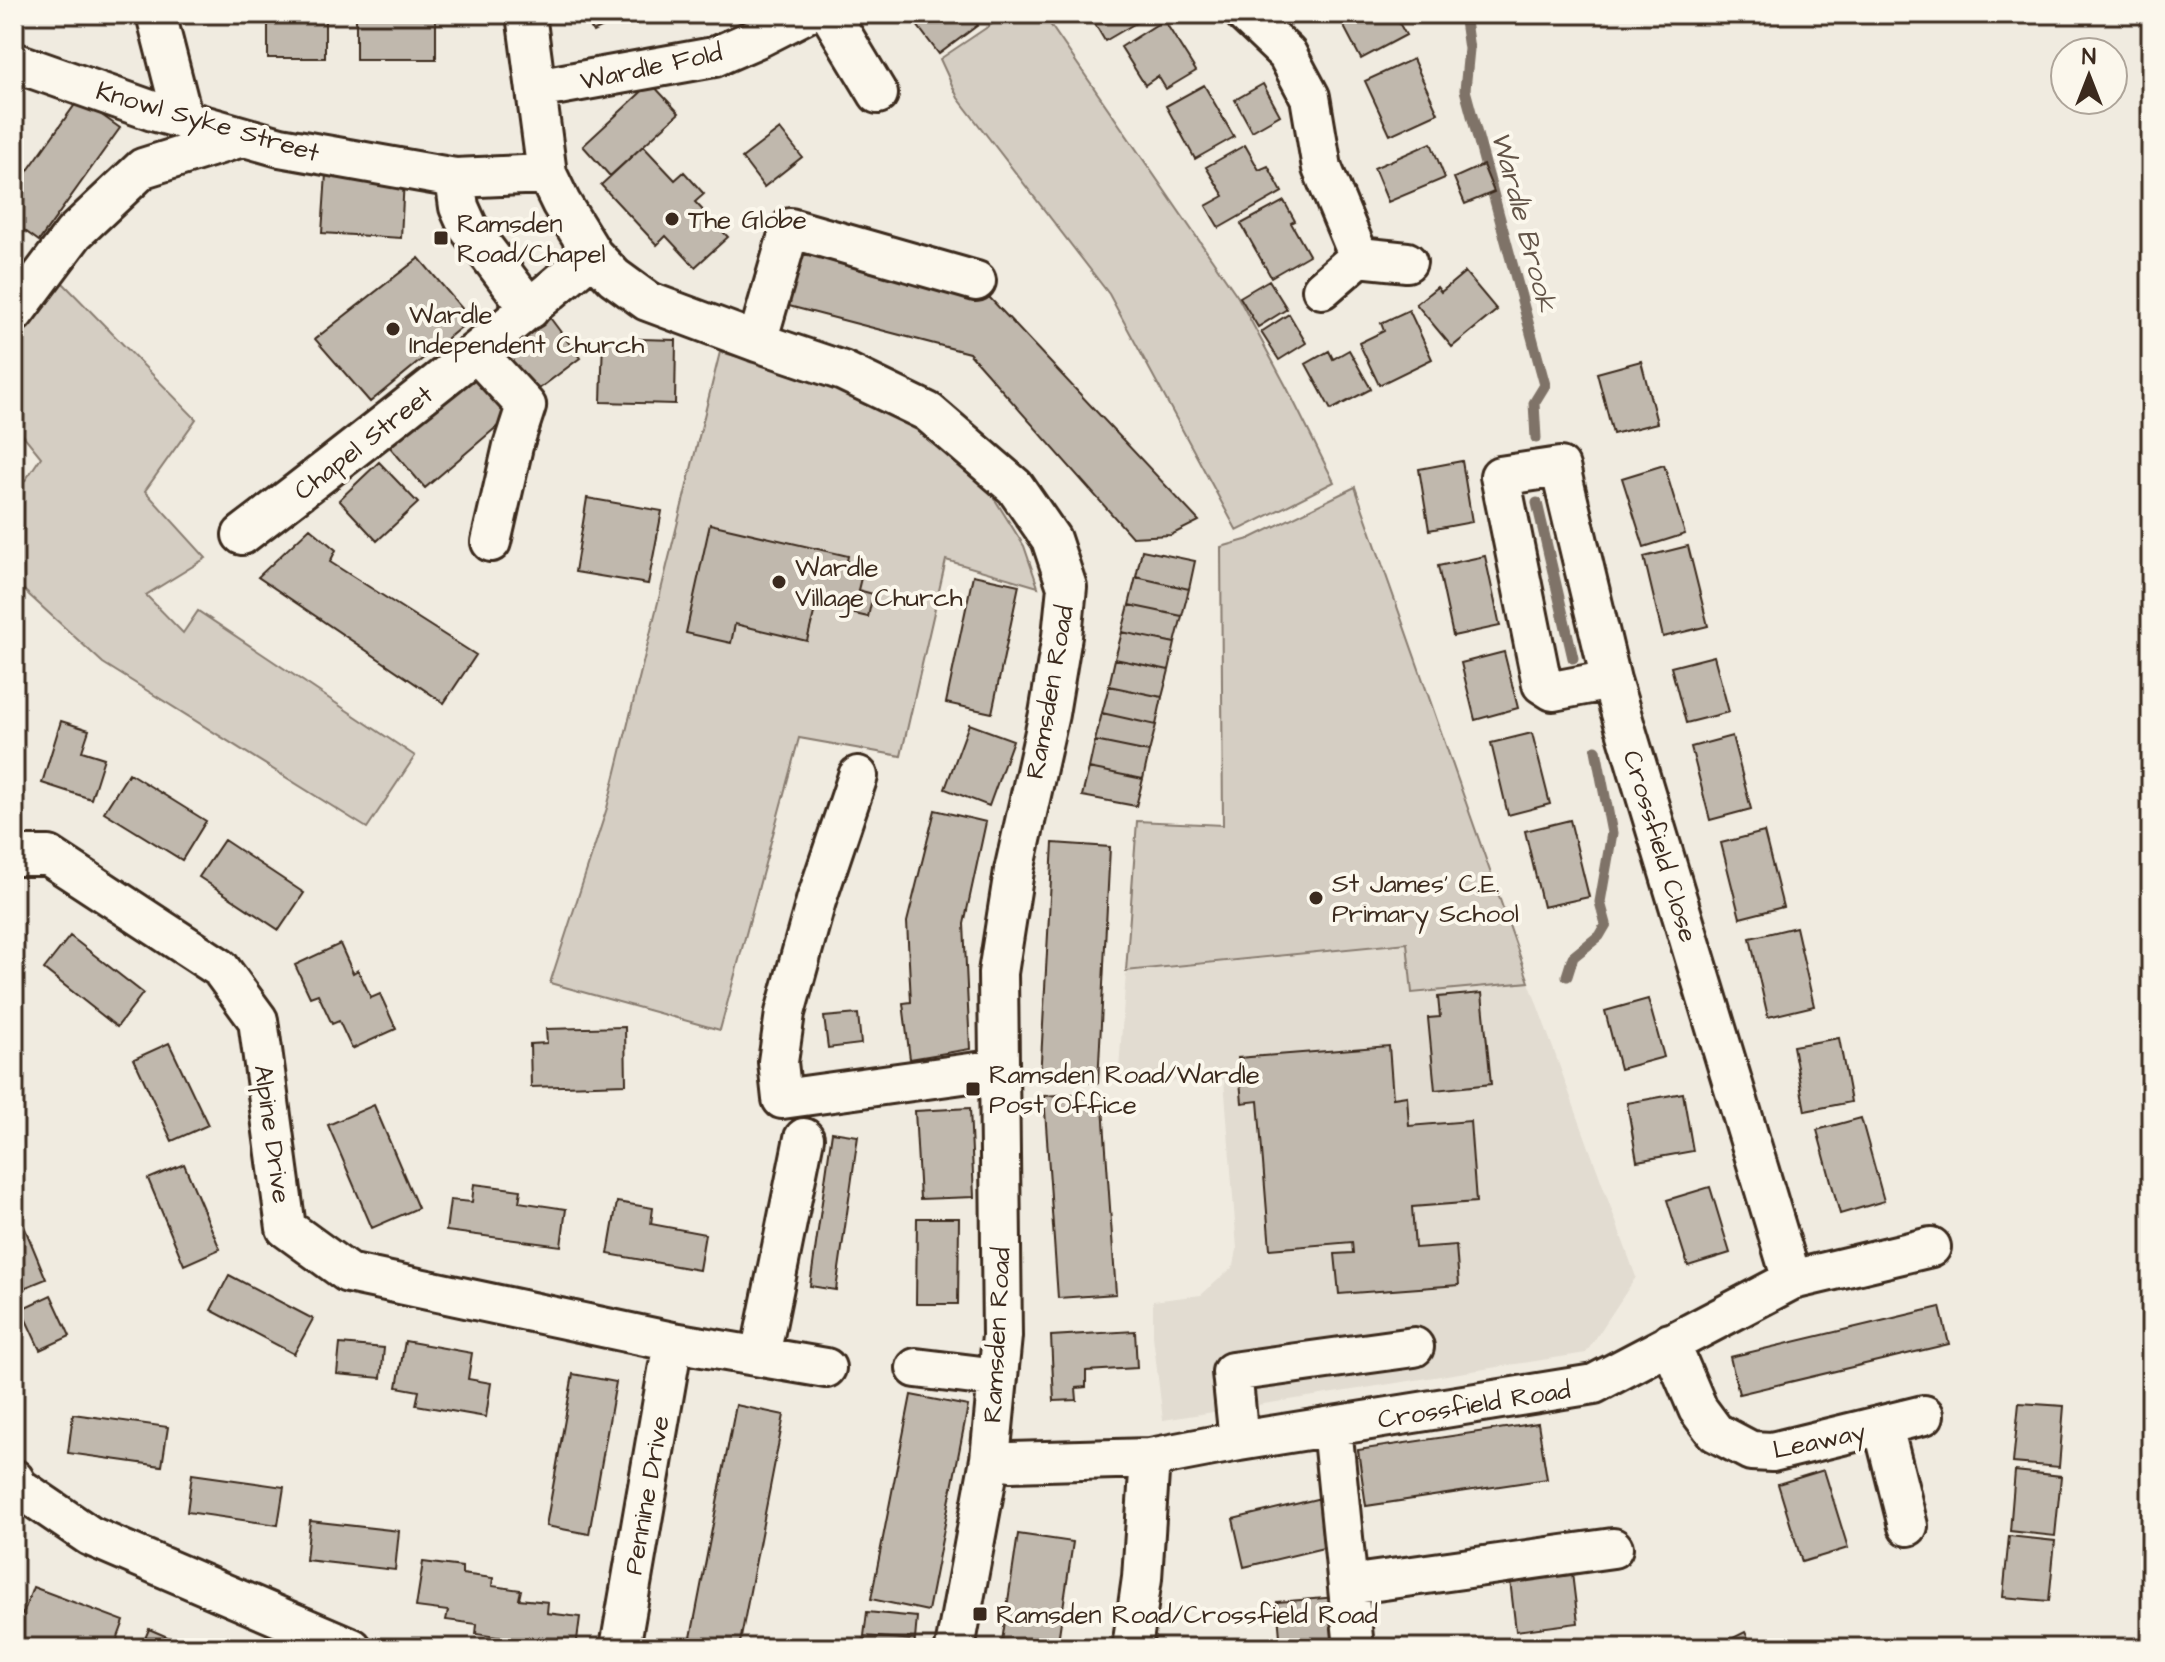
<svg xmlns="http://www.w3.org/2000/svg" width="2165" height="1662" font-family="'Architects Daughter',sans-serif">
<rect width="100%" height="100%" fill="#f0ebe0"/>
<filter id="ink" filterUnits="userSpaceOnUse"><feTurbulence type="fractalNoise" baseFrequency=".0125" numOctaves="2"/><feDisplacementMap in="SourceGraphic" scale="16" xChannelSelector="R" yChannelSelector="G"/><feConvolveMatrix kernelMatrix="1 2 1 2 8 2 1 2 1" color-interpolation-filters="sRGB"/></filter>
<g filter="url(#ink)">
<path fill="#e2dcd1" d="M1355,487l174,495 107,295 -50,76 -423,67 -10,-84v-35l48,-6 33,-29 3,-17 -13,-169 -106,3 19,-262 86,4 -2,-278 28,-8z"/>
<path fill="#d5cec3" stroke="#887c70" stroke-width="2" d="M1007,14h36l195,283 49,91 47,94 -97,49 -128,-237 -151,-196 -18,-39z
M61,281l135,138 -51,72 61,67 -60,37 37,38 15,-22 217,145 -48,72 -264,-165 -89,-82v-84l27,-40 -27,-33v-80z
M720,352l83,22 114,53 72,63 35,56 14,41 -92,-27 -45,196 -102,-18 -79,292 -170,-47 57,-175z
M1355,487l174,495 -117,11 -5,-50 -281,28 11,-150 86,4 -2,-278 28,-8z"/>
<g fill="none" stroke-linecap="round" stroke-linejoin="round">
<path stroke="#7f7367" stroke-width="11" d="M1464,14l5,35 -4,41 80,295 -11,18 2,35
M1537,503l36,155
M1567,976l6,-19 26,-21 7,-12 -6,-22 12,-69 -16,-83"/>
</g>
<path fill="#c0b8ad" stroke="#3b2a1e" stroke-width="2" d="M84,14h46v6l-46,2z
M268,14h57v44h-57z
M356,14h80v45h-80z
M584,14h47l-38,18z
M924,14h45l9,11 -39,29 -25,-33z
M1089,14h62l-46,27z
M1348,14h46l12,21 -45,24 -21,-40z
M1164,20l32,51 -30,18 -8,-13 -13,9 -24,-38z
M1413,59l25,54 -48,22 -25,-54z
M651,83l28,30 -69,63 -27,-30z
M1263,84l17,31 -28,16 -17,-31z
M1204,85l30,52 -39,22 -29,-53z
M79,99l41,29 -81,113 -25,-18v-33z
M780,129l22,28 -38,30 -22,-29z
M1431,143l14,35 -57,24 -14,-34z
M1245,145l14,25 9,-4 14,26 -63,36 -13,-22 18,-10 -18,-29z
M643,146l32,34 9,-8 20,22 -9,8 33,35 -33,30 -29,-31 -9,9 -56,-60z
M1483,165l11,27 -29,12 -11,-26z
M326,174l78,4 -3,60 -79,-5z
M1284,201l11,20 -4,2 18,32 -38,22 -30,-53z
M800,246l189,51 210,224 -28,14 -39,2 -163,-184 -184,-48z
M419,258l52,61 -101,83 -55,-63z
M1465,272l32,38 -45,37 -36,-43 21,-17 4,5z
M1269,280l18,29 -29,18 -18,-30z
M1409,310l23,49 -53,26 -20,-42 25,-12 -3,-8z
M1289,314l17,29 -27,17 -18,-28z
M548,315l32,43 -56,42 -32,-42z
M603,338l73,2 -1,64 -74,-2z
M1349,350l22,39 -40,21 -25,-46 23,-13 4,8z
M1641,361l16,62 -44,11 -16,-61z
M477,370l36,43 -88,75 -36,-42z
M1462,461l10,61 -43,8 -10,-61z
M379,462l39,41 -41,38 -38,-41z
M1664,465l21,69 -41,13 -22,-69z
M587,498l75,13 -14,73 -73,-12z
M710,524l138,32 -3,14 17,4 -4,16 15,4 -5,23 -52,-12 -9,36 -72,-17 -4,19 -45,-10z
M310,528l26,22 -6,12 146,93 -32,48 -186,-126z
M1688,546l20,80 -45,11 -19,-80z
M1142,550l53,11 -6,28 -53,-12z
M1485,556l15,70 -47,10 -15,-70z
M973,575l46,10 -27,128 -46,-10z
M1136,577l53,12 -7,27 -53,-11z
M1129,605l53,11 -7,27 -53,-11z
M1122,632l53,11 -6,27 -54,-11z
M1504,652l14,56 -43,12 -14,-57z
M1714,656l15,56 -43,11 -15,-56z
M1115,659l54,11 -7,27 -53,-11z
M1109,686l53,11 -6,28 -54,-12z
M1102,713l54,12 -7,27 -54,-11z
M61,721l28,9 -7,21 22,7 -13,41 -49,-16z
M969,724l44,16 -24,66 -44,-17z
M1532,733l18,71 -42,11 -17,-72z
M1732,736l19,73 -41,11 -19,-73z
M1095,741l54,11 -6,27 -54,-11z
M1089,768l54,11 -7,27 -54,-10z
M129,773l77,48 -24,39 -78,-48z
M935,810l51,12 -22,102 6,125 -60,10 -7,-56 8,-1 -4,-80z
M1570,820l19,77 -46,10 -18,-76z
M1764,832l19,75 -43,11 -19,-75z
M224,840l80,53 -25,37 -80,-53z
M1053,843l57,4 -12,236 -58,-4z
M1796,927l18,79 -46,11 -18,-79z
M70,936l73,57 -26,34 -73,-58z
M340,944l13,29 5,-3 13,28 9,-4 16,35 -44,20 -13,-28 -7,3 -14,-30 -8,3 -15,-32z
M1482,993l9,91 -56,6 -7,-72 12,-1 -2,-20z
M1648,999l16,58 -44,12 -15,-58z
M858,1014l3,30 -33,4 -4,-31z
M625,1027l1,57 -95,3 -1,-43 17,-1 -1,-14z
M1839,1038l12,64 -46,9 -12,-65z
M169,1043l39,82 -36,16 -38,-82z
M1389,1046l4,52 14,-2 2,30 61,-5 6,81 -64,5 3,41 41,-3 3,40 -120,9 -4,-40 18,-1 -1,-11 -82,7 -12,-148 -16,2 -4,-45z
M1102,1092l14,202 -58,4 -14,-202z
M1683,1093l10,58 -56,10 -10,-58z
M374,1105l44,103 -46,20 -44,-103z
M970,1108l4,89 -54,2 -5,-88z
M1861,1118l23,83 -44,13 -23,-84z
M832,1132l26,4 -22,154 -26,-4z
M184,1164l36,85 -36,16 -36,-86z
M474,1184l47,6 -2,12 47,7 -5,37 -115,-15 4,-31 22,2z
M1710,1187l20,66 -42,13 -21,-66z
M14,1202l32,77 -32,13z
M617,1202l36,6 -2,16 54,10 -6,36 -91,-16z
M917,1218h42l-1,86h-42z
M229,1275l84,44 -19,35 -83,-44z
M51,1295l19,41 -30,14 -19,-41z
M1940,1307l9,37 -210,50 -9,-37z
M1135,1331l2,37 -51,3v16l-10,1 1,12 -23,1 -3,-65z
M405,1341l67,12 -4,26 23,4 -5,34 -70,-12 3,-14 -22,-4z
M340,1344l44,4 -3,30 -44,-4z
M573,1374l43,8 -27,152 -43,-8z
M911,1395l57,11 -40,205 -57,-12z
M2019,1403l45,3 -5,61 -46,-4z
M736,1405l48,10 -45,233h-50z
M73,1414l95,13 -6,39 -94,-13z
M1538,1423l9,56 -181,27 -8,-56z
M1824,1470l24,78 -46,14 -24,-78z
M2015,1471l46,5 -6,60 -45,-5z
M192,1474l92,13 -6,38 -91,-13z
M1325,1497l11,48 -92,22 -11,-48z
M310,1521l89,10 -4,39 -89,-10z
M1018,1534l55,8 -16,106h-56z
M2009,1536l46,5 -6,60 -46,-4z
M423,1562l39,5v7l31,4 -1,8 29,4 -2,9 29,3 -1,11 33,4 -4,31 -73,-2 1,-8 -28,-4 1,-10 -31,-4 2,-9 -32,-4z
M1572,1573l6,50 -62,8 -6,-51z
M33,1587l91,34 -10,27h-100v-37l9,3z
M1337,1597l5,51h-61l-4,-46z
M867,1612l50,5 -2,23 -51,-4z
M149,1629l44,19h-52z
M1745,1632l8,16h-40z
M864,1636l51,4 -1,8h-51z"/>
<g fill="none" stroke-linecap="round" stroke-linejoin="round">
<g stroke="#3b2a1e" stroke-width="44">
<path id="minor" d="M156,14l27,105
M526,14l21,160 14,29 32,52 21,22 33,24 110,41 86,29 85,41 87,75 36,52 16,48 -5,49 -13,78 -35,157 -16,102 4,363 -12,123 -35,189
M830,14l48,80
M1245,14l42,40 23,43 12,71 37,89
M14,62l139,49 127,36 175,31 92,-4
M536,89l178,-32 46,-20 45,-23
M455,178l4,29 9,20 62,82
M1322,289l37,-32 48,5
M14,313l60,-80 69,-65 99,-31
M757,342l33,-114 186,53
M477,353l49,53 -13,40 -22,96
M242,535c119,-91 237,-183 351,-280
M1611,680l-58,11 -11,-7 -42,-208 60,-9 51,213 181,600
M858,776l-42,125 -31,112 -7,49 4,37 217,-30
M14,856h35l171,112 38,52 28,208 62,45 325,69 153,26
M1670,1343l28,66 17,23 36,19 21,1 152,-37
M760,1356l44,-218
M916,1368l82,10
M1883,1426l25,100
M1332,1427l22,221
M1239,1441l-7,-69 182,-25
M990,1459l21,3 139,-4 89,-17 355,-57 198,-104 139,-33
M14,1479l4,8 72,49 262,112
M1348,1585l265,-37
M620,1648l53,-306
M1132,1648l10,-70 8,-120"/>
</g>
<use href="#minor" stroke="#fbf7ec" stroke-width="38"/>
</g>
</g>
<g fill="#3b2a1e" stroke="#fbf7ec" stroke-width="3">
<circle cx="672" cy="219" r="8"/>
<rect x="433" y="230" width="16" height="16" rx="4"/>
<circle cx="393" cy="329" r="8"/>
<circle cx="779" cy="582" r="8"/>
<circle cx="1316" cy="898" r="8"/>
<rect x="965" y="1081" width="16" height="16" rx="4"/>
<rect x="972" y="1606" width="16" height="16" rx="4"/>
</g>
<g text-anchor="middle" stroke-width="8" stroke-linejoin="round" paint-order="stroke">
<g font-size="26" fill="#3b2a1e" stroke="#fbf7ec">
<text transform="translate(651 66) rotate(-12)" y="9">Wardle Fold</text>
<text transform="translate(208 121) rotate(16)" y="9">Knowl Syke Street</text>
<text transform="translate(363 442) rotate(-38)" y="9">Chapel Street</text>
<text transform="translate(1049 692) rotate(-80)" y="9">Ramsden Road</text>
<text transform="translate(1661 846) rotate(73)" y="9">Crossfield Close</text>
<text transform="translate(273 1134) rotate(82)" y="9">Alpine Drive</text>
<text transform="translate(996 1335) rotate(-87)" y="9">Ramsden Road</text>
<text transform="translate(1474 1404) rotate(-9)" y="9">Crossfield Road</text>
<text transform="translate(1819 1440) rotate(-12)" y="9">Leaway</text>
<text transform="translate(646 1495) rotate(-80)" y="9">Pennine Drive</text>
</g>
<g font-size="26" fill="#3b2a1e" stroke="#fbf7ec" text-anchor="start">
<text x="688" y="228">The Globe</text>
<text x="457" y="232">Ramsden<tspan x="457" dy="30">Road/Chapel</tspan></text>
<text x="409" y="323">Wardle<tspan x="409" dy="30">Independent Church</tspan></text>
<text x="795" y="576">Wardle<tspan x="795" dy="30">Village Church</tspan></text>
<text x="1332" y="892">St James' C.E.<tspan x="1332" dy="30">Primary School</tspan></text>
<text x="989" y="1083">Ramsden Road/Wardle<tspan x="989" dy="30">Post Office</tspan></text>
<text x="996" y="1623">Ramsden Road/Crossfield Road</text>
</g>
<g font-size="28" font-style="italic" fill="#635448" stroke="#fbf7ec">
<text transform="translate(1525 221) rotate(75)" y="10">Wardle Brook</text>
</g>
</g>
<rect width="2165" height="1662" fill="none" stroke="#fbf7ec" stroke-width="48"/>
<rect x="24" y="24" width="2117" height="1614" fill="none" stroke="#3b2a1e" stroke-width="3" filter="url(#ink)"/>
<g transform="translate(2089 76)"><circle r="38" fill="#fbf7ec" stroke="#aea59a" stroke-width="2"/>
<path d="M0-6L14 30L0 20L-14 30Z" fill="#3b2a1e"/>
<text y="-12" font-size="22" font-weight="bold" text-anchor="middle" fill="#3b2a1e">N</text>
</g>
</svg>
